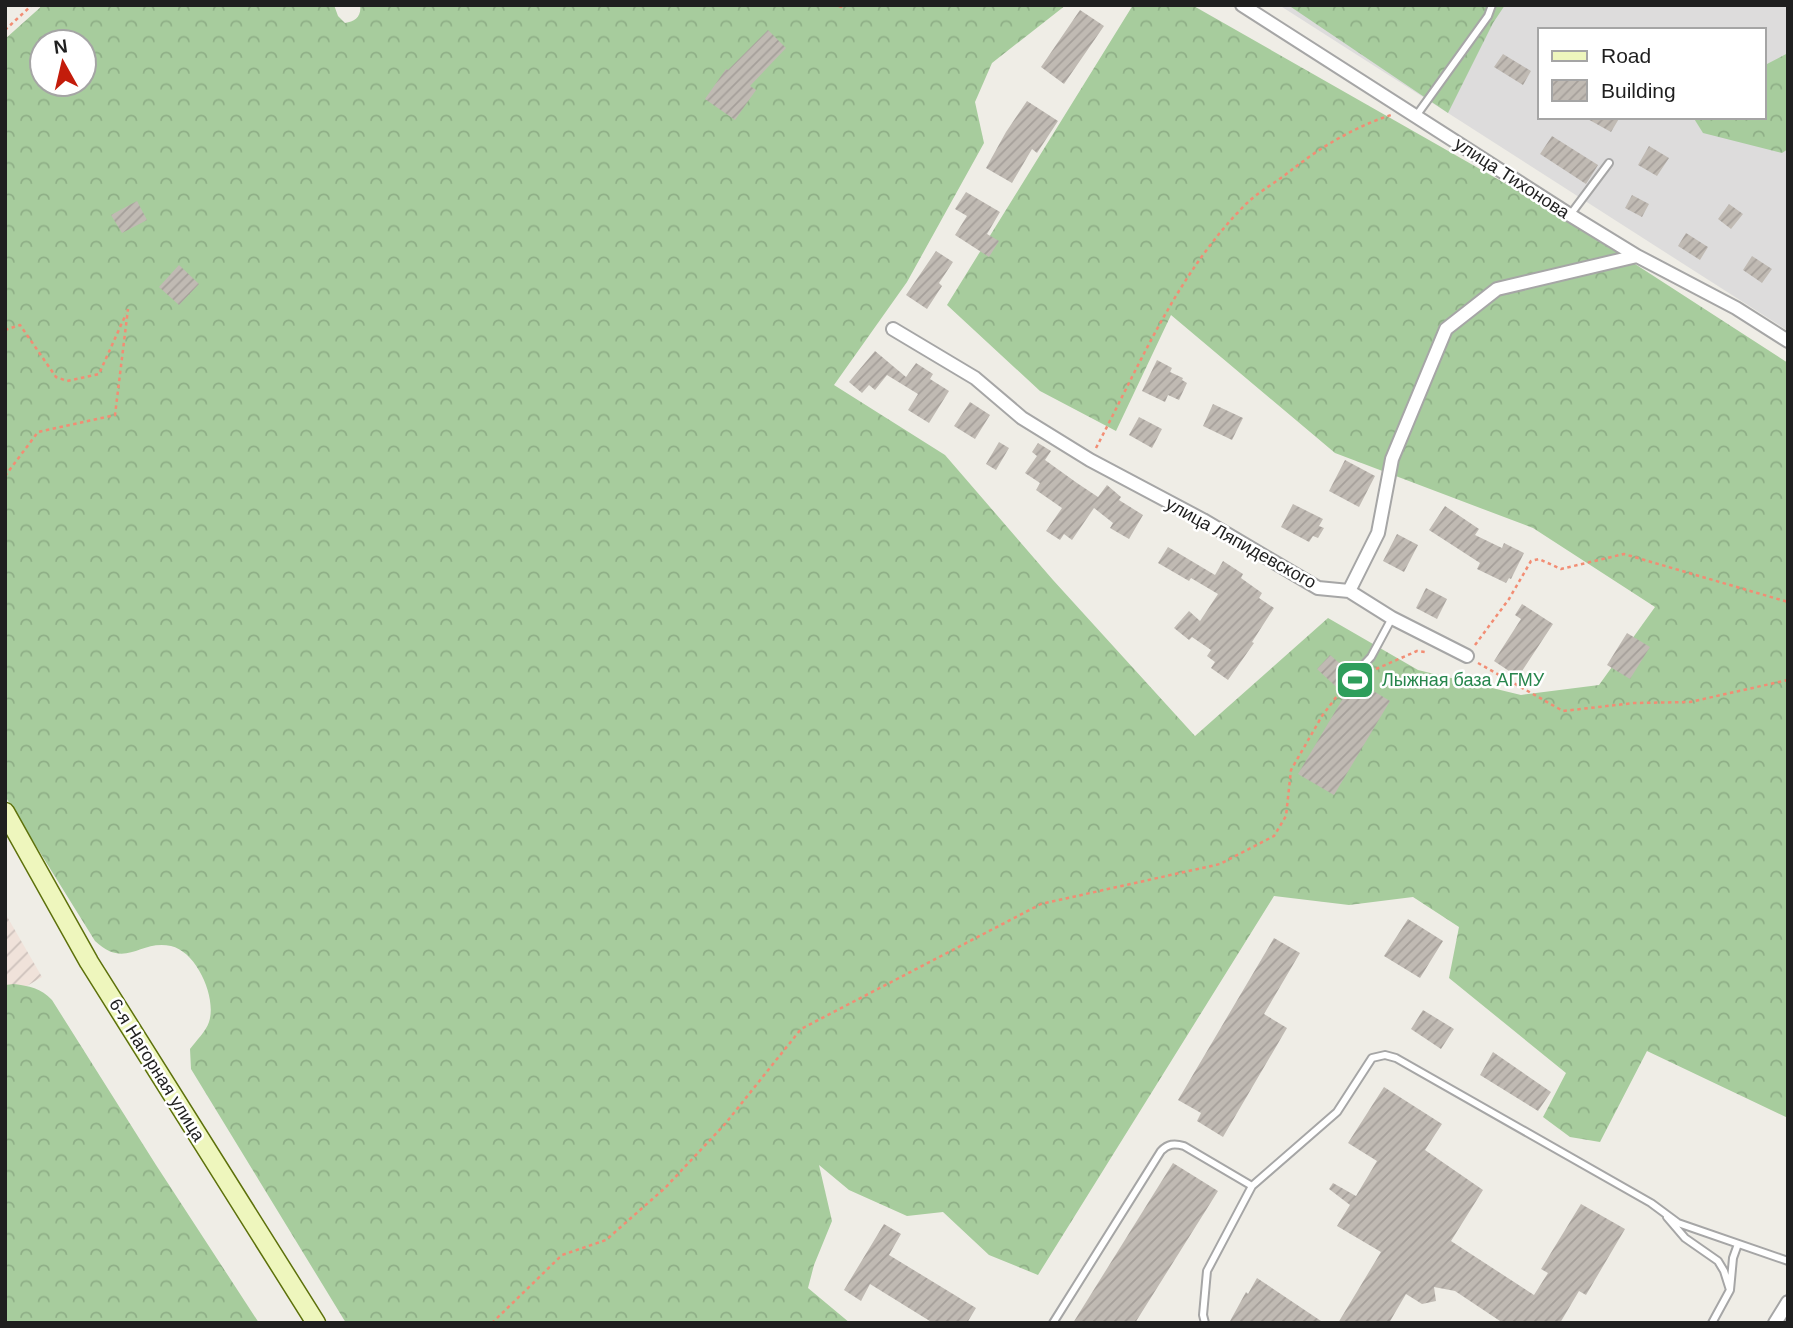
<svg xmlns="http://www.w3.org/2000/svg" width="1793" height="1328" font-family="Arial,sans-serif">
<defs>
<pattern id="military-furrows" width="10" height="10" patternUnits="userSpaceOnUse" patternTransform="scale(1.75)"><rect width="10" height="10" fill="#f0e2da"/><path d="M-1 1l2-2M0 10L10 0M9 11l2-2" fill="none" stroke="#cdc1bb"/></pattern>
<pattern id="forest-crowns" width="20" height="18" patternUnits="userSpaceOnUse" patternTransform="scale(1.75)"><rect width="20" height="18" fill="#a7cc9d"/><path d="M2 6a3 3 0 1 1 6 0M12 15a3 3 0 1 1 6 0" fill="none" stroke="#8faf87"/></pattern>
<pattern id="building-hatch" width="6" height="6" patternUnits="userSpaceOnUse" patternTransform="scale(1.75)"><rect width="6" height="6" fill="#c0bab3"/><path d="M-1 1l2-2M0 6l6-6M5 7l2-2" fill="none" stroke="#a59f9a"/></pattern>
</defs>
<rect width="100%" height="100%" fill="#efede6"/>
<path fill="#dddcdc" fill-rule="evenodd" d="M1279,5h509v326l-340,-218zM1539,30h224v87h-224z"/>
<path fill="url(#military-furrows)" d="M5,913l37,64 -37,22z"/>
<path fill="url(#forest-crowns)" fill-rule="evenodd" d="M43,5h291l4,11 7,7c10,-1 17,-7 15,-18h706l-74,58 -17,39 9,41 -77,139 -73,103 111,70 108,125 142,156 133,-118 90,52 103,25 78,-10 56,-78 -122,-79 -198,-75 -164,-138 -55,116 -76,-40 -93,-86 186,-300h59l358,204 238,154v755l-141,-67 -47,91 -30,-5 -27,-20 23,-44 -117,-95 10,-51 -46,-30 -64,8 -75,-9 -236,379 -49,-20 -46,-43 -36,4 -58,-26 -30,-25 13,56 -18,44 -6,23 42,35h-504l-155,-254 -1,-20c6,-8 16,-18 19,-27 8,-24 -12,-70 -38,-76 -31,-7 -45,24 -76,-5l-90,-145v-757zM42,42h42v42h-42z
M1288,5h217l-12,18 -45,90z
M1788,53v96l-6,4 -79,-20 -10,-16h70v-56l4,3z
M14,984c15,2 27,4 38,16l104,165 103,158h-254v-338z"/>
<path fill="url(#building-hatch)" d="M1080,10l24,16 -40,58 -23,-17z
M768,30l18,18 -36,38 6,4 -21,30 -30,-21 21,-30 2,1z
M1503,54l28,17 -8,14 -29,-18z
M1027,101l31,20 -21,32 -5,-4 -20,34 -26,-15 20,-36z
M1584,117h36l-9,15z
M1552,136l46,29 -12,19 -46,-30z
M1649,146l20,12 -12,18 -19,-11z
M966,192l34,20 -13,22 12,7 -10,16 -34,-22 12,-19 -12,-7z
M1632,195l17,9 -7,13 -17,-9z
M137,201l10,19 -25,13 -11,-18z
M1729,204l14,10 -12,15 -13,-10z
M1686,233l22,14 -8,13 -22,-14z
M936,251l17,11 -14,21 3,3 -15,23 -21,-14z
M1752,256l20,13 -10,14 -19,-13z
M179,265l20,19 -20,21 -20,-18z
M875,351l31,26 10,-14 17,11 -3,5 19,12 -20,32 -21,-13 10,-16 -31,-19 -12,15 -6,-5 -7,8 -13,-11z
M1157,360l15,8 -2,4 13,6 -1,2 5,3 -8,17 -11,-5 -3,7 -23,-11z
M970,402l20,13 -15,24 -21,-13z
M1213,404l30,14 -11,22 -29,-14z
M1139,417l23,12 -10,19 -23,-13z
M999,442l10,6 -13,22 -10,-6z
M1038,443l13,8 -6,9 32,23 21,14 9,-12 14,12 -2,3 24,15 -14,24 -19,-11 3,-5 -19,-15 -22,32 -8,-6 -4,6 -14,-9 16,-23 -26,-18 4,-7 -15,-10 12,-17 -5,-4z
M1345,460l30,16 -16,31 -30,-16z
M1293,504l30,15 -4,7 5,2 -6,10 -5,-2 -4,6 -28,-15z
M1445,506l34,23 -4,6 27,13 2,-5 20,10 -13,26 -2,-1 -3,5 -29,-14 3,-6 -51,-33z
M1397,534l21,11 -14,27 -21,-11z
M1168,547l47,28 8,-14 20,13 -2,4 21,15 -3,5 15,10 -22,34 2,1 -26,37 -17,-12 4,-6 -8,-6 4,-6 -19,-13 -3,3 -15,-12 15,-17 11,10 18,-27 -27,-16 -2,3 -31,-18z
M1426,588l21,11 -10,20 -21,-11z
M1522,604l31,20 -35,53 -24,-16 27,-42 -6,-4z
M1627,633l23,14 -20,32 -23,-14z
M1330,655l14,12 -4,4 50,30 -56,94 -36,-21 47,-79 -28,-26z
M1408,919l35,22 -23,37 -36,-22z
M1274,938l26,15 -36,61 23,14 -64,109 -26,-16 4,-8 -23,-13z
M1423,1010l31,19 -13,20 -30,-20z
M1493,1052l58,40 -13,19 -58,-36z
M1384,1087l58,37 -17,26 58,40 -32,51 83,54 14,-22 -7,-4 40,-65 44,25 -39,66 -7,-4 -19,32h-57l-48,-32 -21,-4 2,14 -14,3 -16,-10 -17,29h-51l43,-71 -44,-26 13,-21 -21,-16 4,-6 23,13 21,-35 -29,-18z
M1173,1163l45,28 -83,132h-62z
M884,1224l17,10 -12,21 87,53 -9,15h-34l-63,-39 -9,17 -17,-11z
M1257,1278l67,45h-95l17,-31 2,2z"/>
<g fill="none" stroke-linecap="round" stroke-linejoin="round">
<g stroke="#a6a6a6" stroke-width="10">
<path id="lane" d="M1416,116l72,-100 4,-11
M1570,215l39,-52
M1355,674l16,-17 21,-39
M1667,1217l18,21 33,23 6,10 6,19
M1053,1323l108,-172c7,-7 13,-8 23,-5l68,40
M1205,1323l-2,-8 4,-44 45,-85 85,-74 35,-54 13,-3 11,3 255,145 27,20 110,38
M1712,1323l18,-33 3,-32 5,-14"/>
</g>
<g stroke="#a6a6a6" stroke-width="16">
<path id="street" d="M1242,5l328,210 67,41 99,52 52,33
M893,329l82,49 47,40 68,42 113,60 115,68 31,3 43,27 75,38
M1349,591l29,-58 14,-74 54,-130 51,-40 140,-33
M1775,1323l13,-21"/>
</g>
<g stroke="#5d710b" stroke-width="21">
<path id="secondary" d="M5,812l84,150 227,361"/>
</g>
<path stroke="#f28d74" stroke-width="2.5" stroke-dasharray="3.5 3.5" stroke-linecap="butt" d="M832,5l11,2 2,-2
M5,30l27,-25
M5,330l15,-5 36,52 11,4 32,-7 27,-60
M1096,448c44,-84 82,-176 150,-244 12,-12 29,-21 43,-32 30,-24 65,-45 102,-57
M5,476l33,-44 77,-17 13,-106
M1475,645l34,-46 22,-38 8,-2 22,10 63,-15 164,48
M1478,663l85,48 71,-8 56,-1 98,-22
M1376,669l41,-18 8,1
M492,1323l70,-68 44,-15 59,-52 60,-64 76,-95 240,-125 179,-40 54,-28 12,-20 5,-46 31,-54 27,-36"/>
<use href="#lane" stroke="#fff" stroke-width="6"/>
<use href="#street" stroke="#fff" stroke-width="12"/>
<use href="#secondary" stroke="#eef6bd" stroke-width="18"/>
</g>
<defs>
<g id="stadium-square" transform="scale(2.0125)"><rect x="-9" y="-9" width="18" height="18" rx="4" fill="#2e9e5b" stroke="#fff"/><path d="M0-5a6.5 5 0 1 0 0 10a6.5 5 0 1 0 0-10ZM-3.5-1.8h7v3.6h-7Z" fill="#fff"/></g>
</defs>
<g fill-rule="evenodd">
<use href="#stadium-square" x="1355" y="680"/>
</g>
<g text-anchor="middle" stroke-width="5" stroke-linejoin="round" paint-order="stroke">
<g font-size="18" fill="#1f1f1f" stroke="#fff">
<text transform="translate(1512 178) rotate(33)" y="6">улица Тихонова</text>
<text transform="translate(1241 543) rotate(29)" y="6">улица Ляпидевского</text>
<text transform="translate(157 1070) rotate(58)" y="6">6-я Нагорная улица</text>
</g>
<g font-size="18" fill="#27864d" stroke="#fff" text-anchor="start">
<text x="1382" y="686">Лыжная база АГМУ</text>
</g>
</g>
<rect width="1793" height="1328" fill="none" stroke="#1f1f1f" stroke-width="14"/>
<rect x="1538" y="28" width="228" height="91" fill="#ffffff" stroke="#a5a5a5" stroke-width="2"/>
<rect x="1552" y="51" width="35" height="10" fill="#eef6bd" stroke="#a5a5a5" stroke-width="2"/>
<text x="1601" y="63" font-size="21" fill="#1f1f1f">Road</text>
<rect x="1552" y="80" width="35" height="21" fill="url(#building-hatch)" stroke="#a5a5a5" stroke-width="2"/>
<text x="1601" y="98" font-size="21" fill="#1f1f1f">Building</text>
<g transform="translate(63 63) rotate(352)"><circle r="33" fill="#ffffff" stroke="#a5a5a5" stroke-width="2"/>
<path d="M0-5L12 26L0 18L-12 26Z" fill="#c31c0b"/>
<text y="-10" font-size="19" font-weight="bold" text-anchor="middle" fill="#1f1f1f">N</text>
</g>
</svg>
